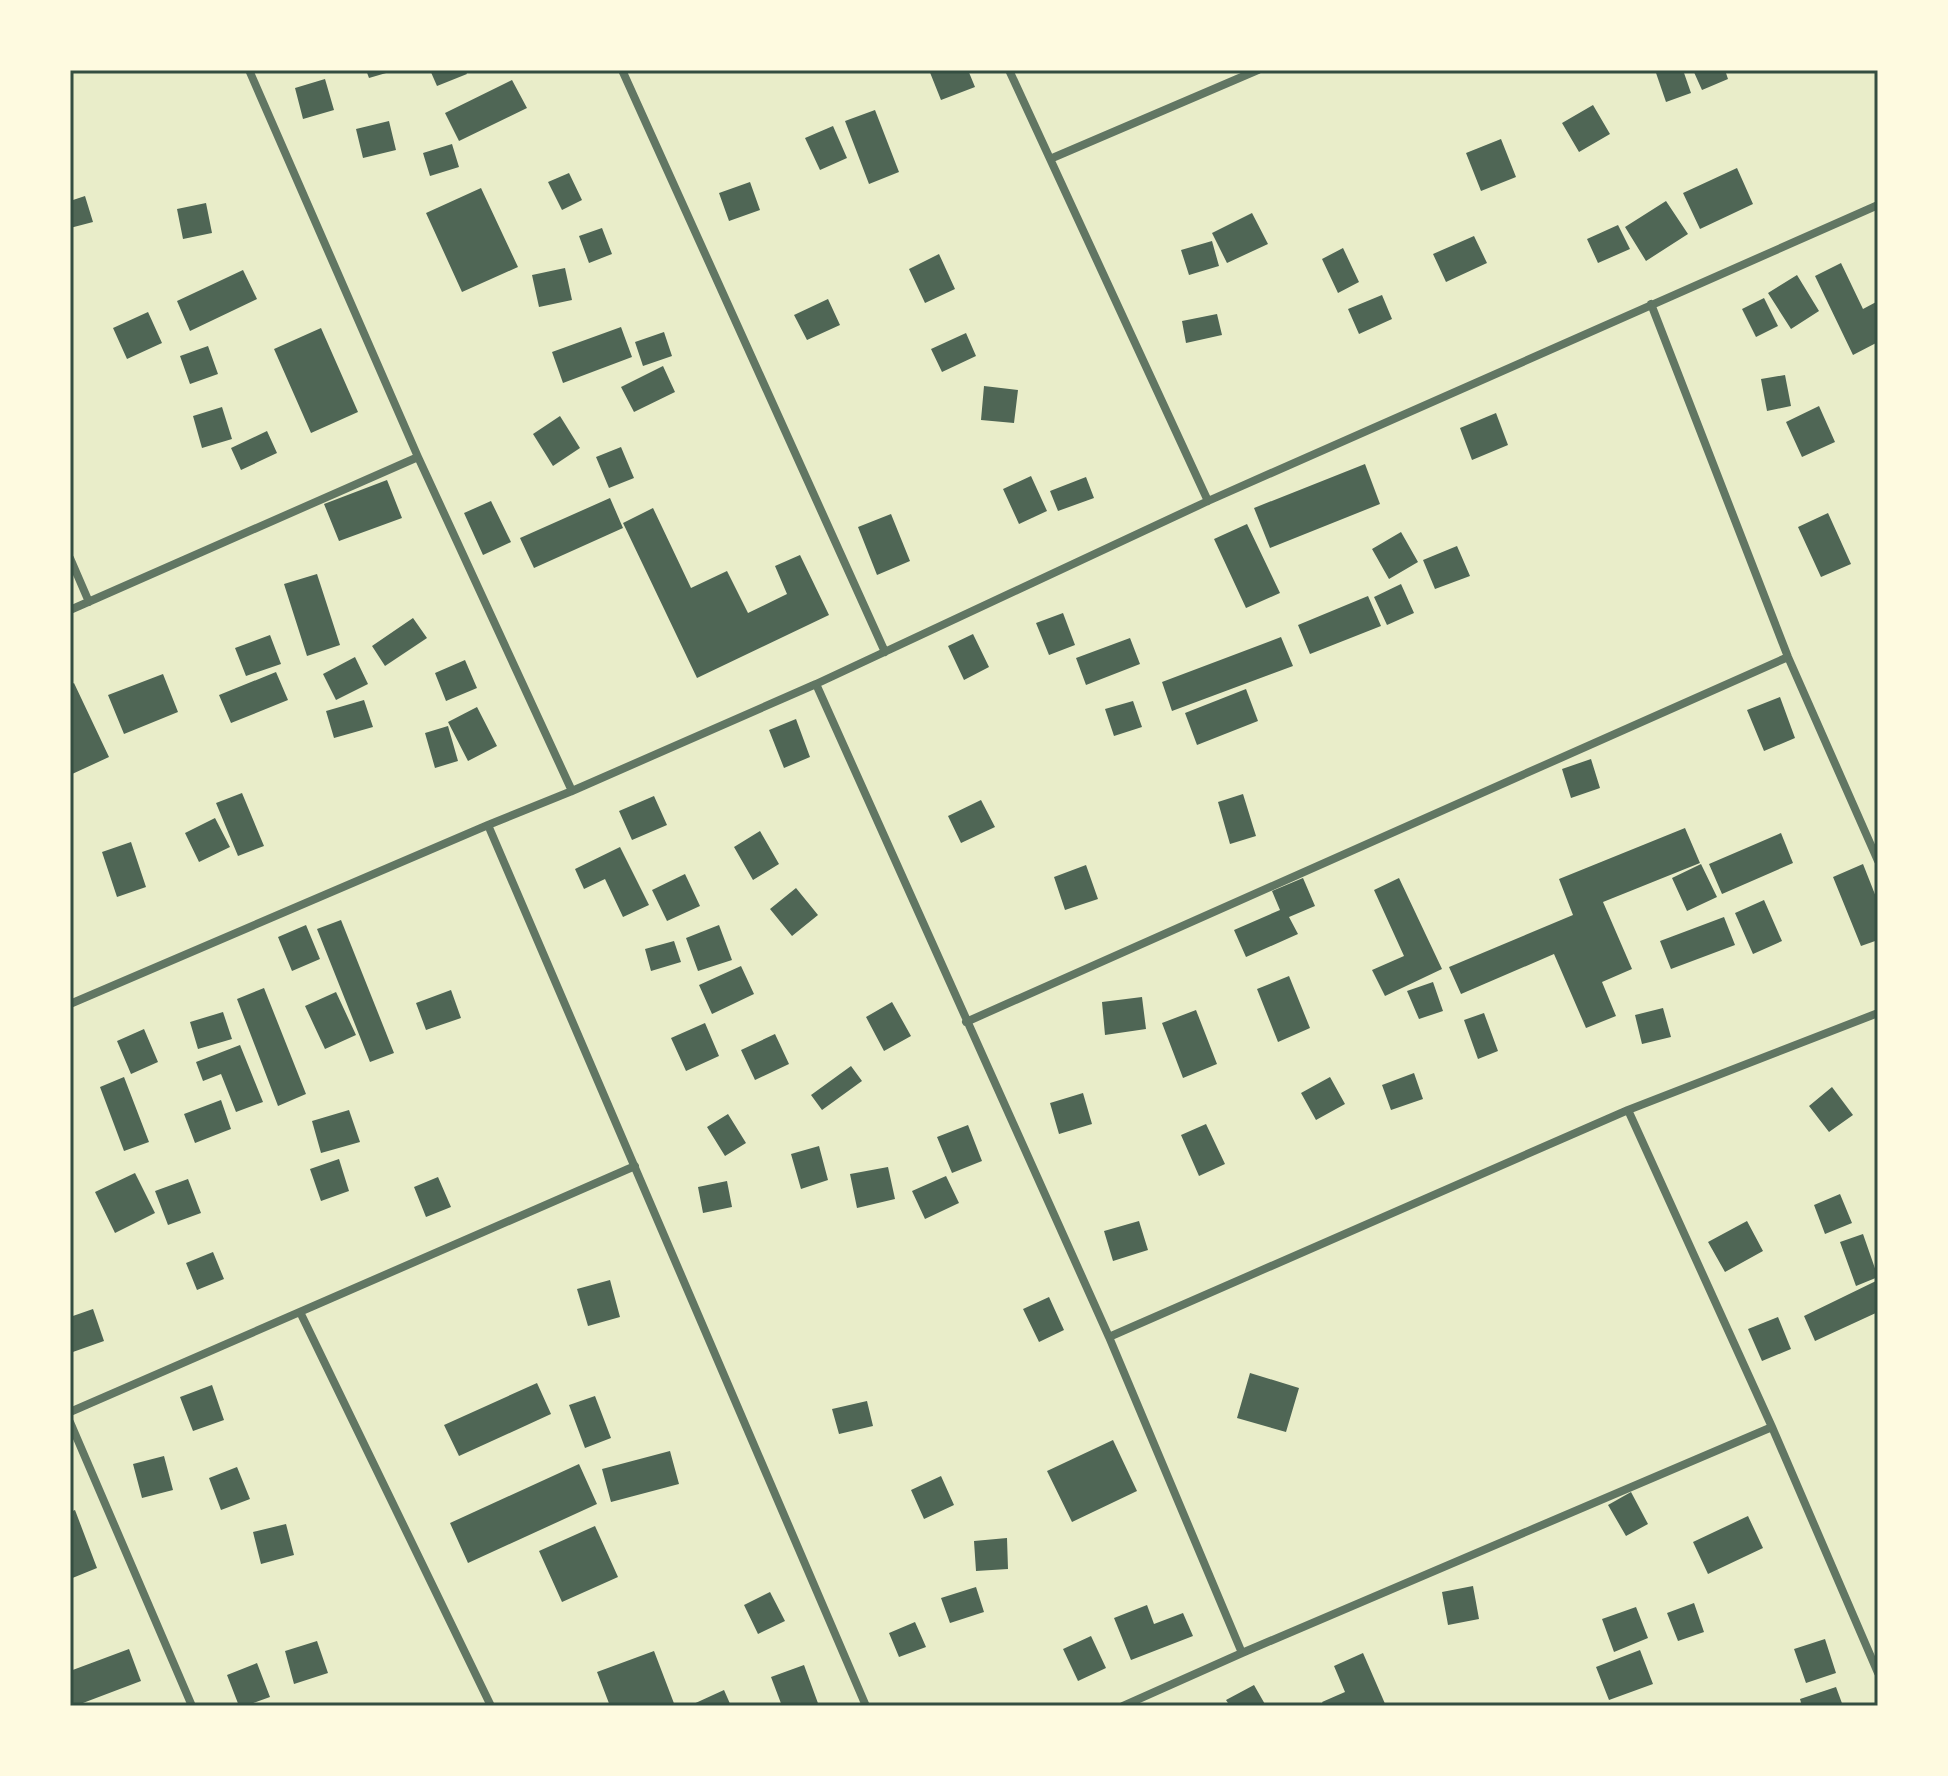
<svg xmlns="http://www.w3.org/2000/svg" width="1948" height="1776" font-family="'Varela Round',sans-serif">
<rect width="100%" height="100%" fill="#e9edc9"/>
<path fill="#4f6655" d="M366,70h27v1l-24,7z
M430,70h35l2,4 -30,12z
M929,70h39l7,17 -34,13z
M1655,70h28l8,23 -25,9z
M1693,70h32l3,9 -26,11z
M325,79l9,31 -31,9 -8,-31z
M512,80l15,28 -68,33 -14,-28z
M1593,105l17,29 -31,18 -17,-29z
M875,110l24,62 -30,12 -24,-63z
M389,121l7,29 -33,8 -7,-29z
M833,126l14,32 -27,12 -15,-32z
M1501,139l15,38 -35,14 -15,-38z
M452,144l7,23 -29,9 -7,-23z
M1737,168l16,36 -53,25 -17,-36z
M569,173l13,27 -20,10 -14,-28z
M750,182l10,28 -31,11 -10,-28z
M481,188l37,79 -56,25 -36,-79z
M85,196l8,26 -23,6v-27z
M1666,201l22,33 -42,27 -21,-34z
M206,203l6,30 -29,6 -6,-30z
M1252,213l16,31 -41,19 -15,-30z
M1618,225l12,24 -32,14 -11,-24z
M602,228l10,26 -23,9 -10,-27z
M1474,236l13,27 -41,19 -13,-28z
M1212,241l7,25 -30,9 -8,-25z
M1343,248l16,34 -21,11 -16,-34z
M939,254l16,35 -30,14 -16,-34z
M1841,263l22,46 15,-8v41l-25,13 -38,-79z
M565,268l7,32 -33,7 -7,-32z
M243,270l14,29 -67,32 -13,-30z
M1797,275l22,36 -28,18 -23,-36z
M1382,295l10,24 -33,15 -11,-25z
M1764,298l14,28 -22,11 -14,-28z
M828,299l12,26 -33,15 -13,-25z
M148,312l14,31 -35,16 -14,-31z
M1217,314l5,21 -36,8 -4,-22z
M621,327l11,30 -69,26 -11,-31z
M321,328l37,84 -47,21 -37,-84z
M664,332l8,24 -29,10 -8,-24z
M966,333l10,23 -34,16 -11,-23z
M208,346l10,28 -28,10 -10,-28z
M663,366l12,26 -41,20 -13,-25z
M1785,375l6,31 -24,5 -6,-32z
M984,386l34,4 -4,33 -33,-3z
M1819,406l16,36 -33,15 -16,-35z
M222,407l10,32 -30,9 -9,-32z
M1496,413l12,32 -36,15 -12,-32z
M560,416l20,32 -27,18 -20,-32z
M267,431l10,22 -36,17 -10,-22z
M621,447l13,31 -25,10 -13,-31z
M1365,464l15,40 -110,44 -16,-40z
M1031,476l16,35 -28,13 -16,-35z
M1086,477l8,21 -36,13 -8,-20z
M387,480l15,38 -63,23 -15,-37z
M610,498l13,30 -89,40 -14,-30z
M491,501l20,41 -28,13 -19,-42z
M653,508l38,80 36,-17 21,42 39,-19 -12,-28 25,-11 29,60 -132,63 -74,-155z
M1828,513l23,51 -30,13 -23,-50z
M891,514l19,47 -33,14 -19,-48z
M1247,524l33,69 -34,15 -32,-69z
M1401,532l17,30 -29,17 -17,-30z
M1457,546l13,30 -35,13 -12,-29z
M317,574l23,71 -33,11 -23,-72z
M1401,584l13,29 -27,12 -13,-28z
M1368,596l13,30 -71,28 -12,-29z
M1063,613l12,32 -26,10 -13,-32z
M413,618l14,20 -42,28 -13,-20z
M973,634l16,33 -25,13 -16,-34z
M270,635l11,29 -35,12 -11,-28z
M1281,637l12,29 -121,45 -10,-29z
M1130,638l10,26 -54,21 -10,-27z
M355,657l13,27 -32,16 -13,-26z
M465,660l12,28 -31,13 -11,-28z
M276,672l12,28 -57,23 -12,-28z
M163,674l15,38 -54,22 -16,-39z
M74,683l35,74 -39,18v-90z
M1246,689l12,32 -61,24 -12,-32z
M1780,697l15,41 -31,13 -17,-41z
M364,700l9,27 -39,11 -8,-27z
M1133,701l9,26 -28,9 -9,-27z
M477,707l20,39 -29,15 -20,-39z
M796,719l14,38 -26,11 -15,-38z
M448,726l10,35 -23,7 -10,-35z
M1591,759l9,29 -29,10 -9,-29z
M242,793l22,53 -26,10 -22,-53z
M1243,794l13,42 -26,8 -12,-42z
M654,796l13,29 -35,15 -13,-29z
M981,800l14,27 -34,16 -13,-27z
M215,818l15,29 -31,15 -14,-29z
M1685,828l15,35 -97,39 29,67 -30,13 14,34 -30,12 -32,-74 -93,40 -12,-27 124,-52 -14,-36z
M760,831l19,33 -26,16 -19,-33z
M1781,833l12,30 -71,31 -13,-30z
M131,842l15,45 -29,10 -15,-45z
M620,847l29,58 -26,12 -18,-38 -21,10 -9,-20z
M1701,864l16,33 -30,14 -15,-33z
M1863,864l15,38v38l-17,6 -28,-69z
M1086,865l12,34 -33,11 -11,-33z
M685,874l15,32 -33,15 -15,-31z
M1303,878l12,28 -26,11 9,17 -52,23 -12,-27 46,-20 -8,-19z
M1399,878l43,91 -57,27 -13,-26 32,-14 -30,-66z
M796,888l22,27 -26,21 -22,-27z
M1764,900l18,41 -29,13 -18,-41z
M1724,917l11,28 -64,24 -11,-28z
M341,920l53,133 -24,9 -53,-133z
M306,925l14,34 -28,12 -14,-34z
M719,925l13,35 -34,11 -12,-33z
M674,941l7,21 -30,9 -6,-22z
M741,966l13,28 -42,20 -13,-29z
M1289,976l21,52 -32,14 -21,-53z
M1433,982l10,29 -24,8 -12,-28z
M264,988l42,106 -28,12 -41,-107z
M451,990l10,28 -35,12 -10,-27z
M336,992l20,43 -31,14 -20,-43z
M1142,997l4,32 -41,6 -3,-33z
M892,1002l19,34 -27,15 -18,-34z
M1663,1008l8,29 -29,7 -7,-29z
M1196,1010l21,54 -34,14 -21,-55z
M223,1012l9,27 -34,10 -8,-27z
M1484,1013l14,38 -20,8 -14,-39z
M705,1023l14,33 -33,15 -15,-33z
M144,1029l14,33 -27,12 -14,-33z
M775,1034l14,30 -34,16 -14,-30z
M240,1045l23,57 -27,10 -15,-38 -18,7 -7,-19z
M851,1066l11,15 -40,29 -11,-15z
M1414,1073l9,26 -32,11 -9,-25z
M124,1077l25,65 -25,9 -24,-64z
M1330,1077l15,27 -29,16 -15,-27z
M1832,1087l21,28 -24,17 -20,-26z
M1083,1093l9,31 -33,10 -9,-31z
M221,1100l10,29 -36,14 -11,-29z
M349,1110l11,32 -39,11 -9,-32z
M728,1114l18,29 -21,13 -18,-29z
M1206,1124l19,40 -26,12 -18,-41z
M968,1125l14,36 -30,12 -15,-36z
M819,1146l9,34 -27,9 -10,-35z
M339,1159l10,32 -28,10 -11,-32z
M888,1167l7,32 -38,9 -7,-34z
M135,1173l20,40 -40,20 -20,-41z
M946,1176l13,27 -34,16 -13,-28z
M438,1177l13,30 -25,10 -12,-30z
M188,1179l13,34 -33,12 -13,-34z
M727,1181l5,26 -29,6 -5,-26z
M1840,1194l12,29 -27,11 -11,-29z
M1139,1221l9,29 -35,11 -9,-30z
M1747,1221l16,30 -38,21 -17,-30z
M1863,1234l15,43 -22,9 -16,-44z
M213,1252l11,27 -27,11 -11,-27z
M610,1280l10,37 -32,9 -11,-37z
M1878,1280v32l-63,29 -11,-25z
M1049,1297l15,33 -25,12 -16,-33z
M93,1309l11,32 -34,12v-36z
M1778,1317l13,32 -29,12 -14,-32z
M1250,1373l49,15 -13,44 -49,-14z
M537,1383l14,31 -92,42 -15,-31z
M212,1385l12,35 -31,11 -13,-34z
M595,1396l16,42 -26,10 -16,-43z
M867,1401l6,25 -34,8 -7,-25z
M1113,1440l24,51 -65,31 -25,-51z
M670,1451l9,33 -68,18 -9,-33z
M164,1456l9,34 -31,8 -9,-34z
M579,1464l18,40 -129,59 -18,-40z
M237,1467l13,32 -29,11 -12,-32z
M941,1476l13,29 -30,14 -13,-29z
M1631,1492l17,32 -22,12 -18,-31z
M75,1510l22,58 -27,11v-67z
M1748,1516l15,32 -55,26 -15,-32z
M286,1524l8,31 -33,9 -8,-32z
M595,1526l23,51 -56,25 -23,-51z
M1007,1538l1,31 -32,2 -2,-30z
M1473,1586l6,33 -31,6 -6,-33z
M976,1587l8,25 -34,11 -9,-25z
M770,1592l15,29 -27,13 -14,-29z
M1694,1603l10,29 -26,9 -11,-28z
M1147,1605l7,19 29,-11 10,23 -62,24 -17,-42z
M1636,1607l12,31 -34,14 -12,-33z
M915,1622l11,25 -27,10 -10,-24z
M1091,1636l15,32 -28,13 -15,-32z
M1825,1639l11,34 -30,10 -12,-34z
M317,1641l11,32 -34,11 -9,-33z
M129,1649l12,32 -66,25h-5v-35z
M1640,1650l13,34 -44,16 -13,-33z
M654,1651l21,55h-65l-13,-34z
M1363,1653l23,53h-62l-2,-4 23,-10 -11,-26z
M257,1663l13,34 -25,9h-6l-12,-31z
M804,1665l15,41h-37l-11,-29z
M1254,1685l12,21h-36l-4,-6z
M1836,1687l7,19h-41l-2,-7z
M724,1690l7,16h-42z"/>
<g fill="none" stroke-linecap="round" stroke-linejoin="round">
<path stroke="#617663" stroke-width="8" d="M249,70l169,387 154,334
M622,70l263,582
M1009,70l199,431
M1050,159l208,-89
M1651,304l137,353 90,204
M70,558l19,44
M70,610l348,-153
M816,684l293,653 133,316
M488,825l378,881
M70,1004l418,-179 84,-34 244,-107 392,-183 670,-296
M966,1022l822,-365
M1628,1110l144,317 106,246
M300,1312l191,394
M1109,1337l519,-227 250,-97
M70,1412l565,-246
M70,1422l122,284
M1123,1706l119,-53 530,-226"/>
</g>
<rect width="1948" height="1776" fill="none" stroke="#fefae0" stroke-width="144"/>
<rect x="72" y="72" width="1804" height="1632" fill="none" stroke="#344e41" stroke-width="3"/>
</svg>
